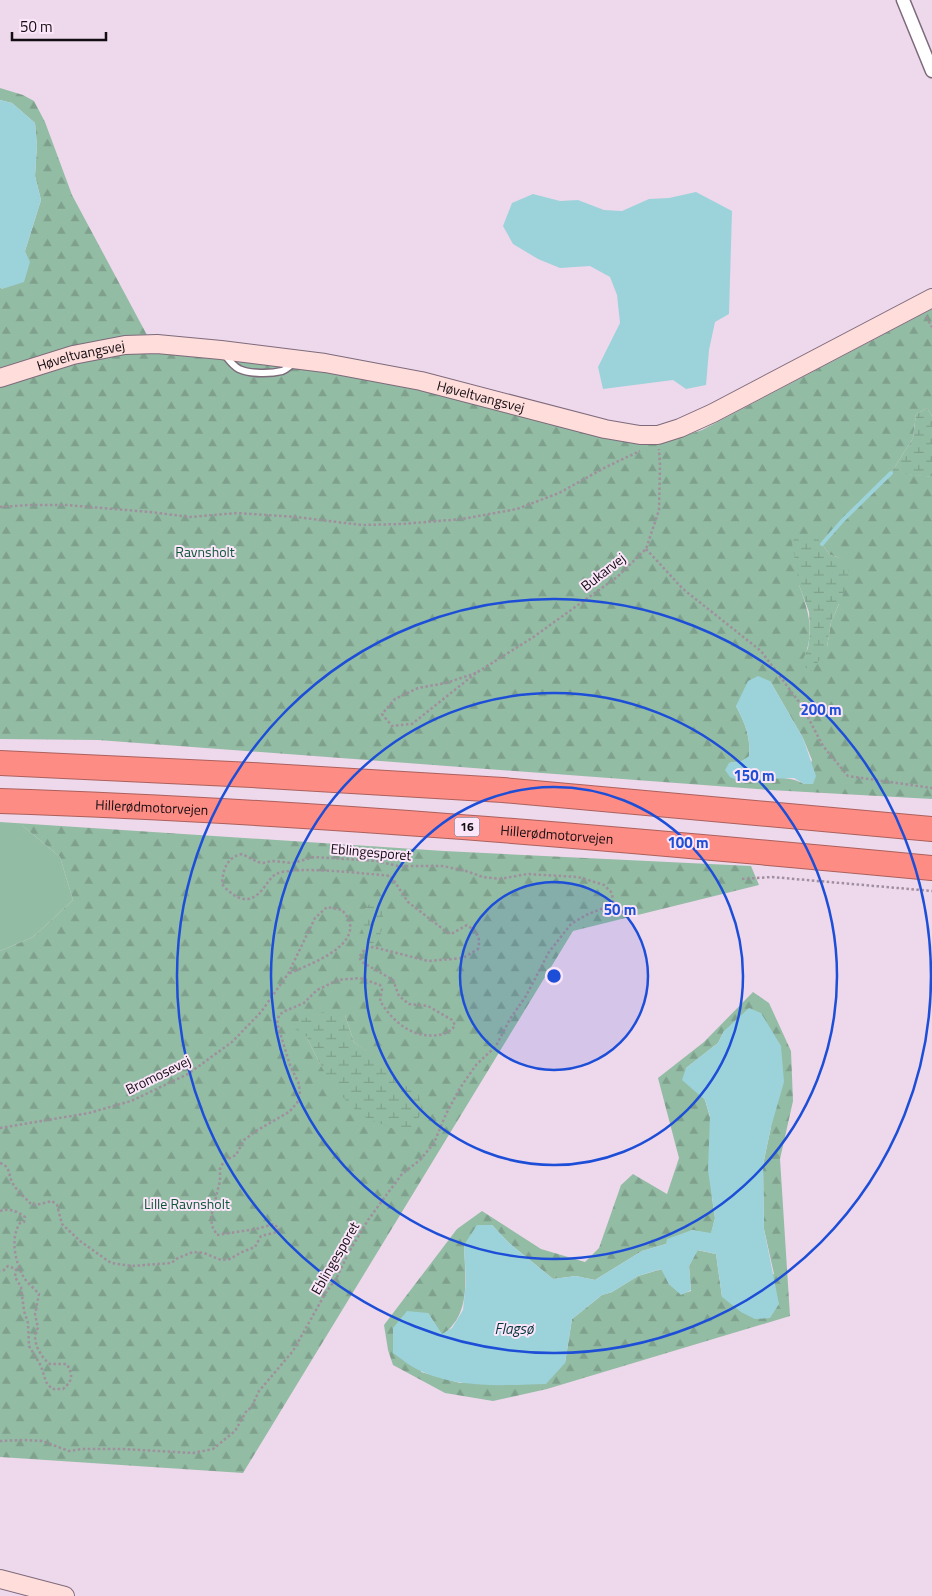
<svg xmlns="http://www.w3.org/2000/svg" width="932" height="1596" font-family="'Titillium Web',sans-serif">
<defs>
<pattern id="forest-firs" width="22" height="20" patternUnits="userSpaceOnUse" patternTransform="scale(1.25)"><rect width="22" height="20" fill="#93bca4"/><path d="M5 1l3.5 6h-7zM16 11l3.5 6h-7z" fill="#7ea08c"/></pattern>
<pattern id="wetland-marsh" width="20" height="14" patternUnits="userSpaceOnUse" patternTransform="scale(1.25)"><rect width="20" height="14" fill="#93bca4"/><path d="M1 5h8M5 5V1M11 12h8M15 12V8" fill="none" stroke="#7ea08c"/></pattern>
</defs>
<rect width="100%" height="100%" fill="#eed8ec"/>
<path fill="#93bca4" d="M0,826h23l37,31 13,43 -40,37 -33,14z"/>
<path fill="url(#forest-firs)" fill-rule="evenodd" d="M0,88l23,7 11,6 11,21 27,73 83,155 174,19 331,75 42,-14 230,-121v107l-5,-8 -11,6 -3,24 -22,35c14,-1 27,4 41,3v323l-162,-9 -672,-50 -98,-1v-452l2,2 23,-38 16,-51 -6,-24 2,-30 -2,-23 -23,-20 -12,-3zM822,544l8,11 11,3 -2,46 -8,18 -4,25 -25,17c13,-31 8,-49 -3,-79zM770,681l33,57 9,22 -8,24c-17,-10 -42,-5 -62,-2l-13,-19 13,-2 7,-4c2,-20 -4,-34 -13,-51z
M0,822l444,29 307,15 8,19 -186,46 -330,542 -243,-16v-506l33,-14 40,-37 -13,-43 -37,-31h-23zM345,1015l9,27 21,16 -54,8 -15,-30z
M753,992l16,11 22,48 2,50 -13,58 10,157 -243,73 -54,12 -48,-8 -52,-28 -5,-15 -4,-25 73,-96 25,-18 59,38 44,13 14,-14 22,-63 12,-11 34,20 12,-36 -21,-80 46,-36zM724,1031l47,96 -8,38 1,64 10,45 -52,23 -6,-43 -19,-4 -8,16 2,25 -10,3 -12,-10 -7,-15 -24,7 -26,16 -10,3 -30,24 -7,44 -105,20 -39,-11 7,-59 14,22c30,-21 23,-58 22,-90l28,-20 17,18 44,36 23,-3 19,4 47,-29 24,-7 26,-14 19,4 4,-16 -3,-20 -2,-81 -5,-17 -19,-32 32,-25z"/>
<path fill="url(#wetland-marsh)" d="M927,408l5,8v60c-14,1 -27,-3 -41,-3l22,-35 3,-24z
M796,536h16l10,8 8,11 11,3 8,5 -1,20 -17,39 -4,25 -15,25 -11,-8 7,-16 2,-15 -1,-21 -10,-27 -6,-37 -1,-5z
M373,900l8,3c5,17 1,35 -10,49l-9,-23 -1,-16z
M324,1012l21,3 9,27 48,34 17,18 3,19 -11,15 -15,2 -36,-15 -26,-27 -13,-22 -15,-30 -11,-7 4,-9z"/>
<path fill="#9cd3da" d="M0,100l12,3 23,20 2,23 -2,30 6,24 -16,51 5,11 -6,20 -22,7 -2,-2z
M696,192l36,19 -3,103 -14,8 -6,28 -3,35 -20,4 -13,-9 -70,9 -5,-22 22,-44 -3,-28 -7,-18 -20,-11 -30,2 -22,-9 -25,-15 -10,-18 9,-23 21,-9 27,7 18,-1 26,10 18,1 27,-12 20,-1z
M758,676l12,5 33,57 13,38 -3,8h-9l-10,-6 -31,1 -21,3 -12,-5 -5,-7 4,-7 13,-2 7,-5c2,-19 -4,-33 -13,-50l12,-25z
M749,1008l12,5 20,33 3,36 -13,45 -8,38 1,64 15,75 -9,14 -15,1 -14,-7 -19,-15 -6,-43 -18,-4 -9,16 2,24 -10,5 -12,-11 -8,-15 -23,7 -26,16 -10,3 -30,24 -7,44 -19,21c-40,1 -85,5 -123,-12 -11,-4 -20,-12 -30,-19v-25l14,-17 21,2 14,21 10,-6 11,-18 3,-28 -2,-37 13,-20h15l17,18 44,36 23,-3 19,4 47,-29 24,-7 1,-5 25,-9 19,3 4,-15 -7,-48 2,-54 -5,-16 -23,-20 4,-12 32,-25 6,-12z"/>
<g fill="none" stroke-linecap="round" stroke-linejoin="round">
<path stroke="#9cd3da" stroke-width="4" d="M822,544l21,-24 48,-47"/>
<g stroke="#7d6a7b" stroke-width="9">
<path id="lane" d="M225,355c4,5 8,11 14,14 11,5 31,5 43,2 5,-2 9,-6 13,-9"/>
</g>
<g stroke="#7d6a7b" stroke-width="15">
<path id="street" d="M903,0l29,71"/>
</g>
<g stroke="#7d6a7b" stroke-width="20">
<g id="secondary">
<path id="s1" d="M0,378l73,-23 52,-10 32,-1 64,6 104,13 96,18 184,48 35,6h18l22,-7 33,-15 219,-115"/>
<path d="M0,1579l65,17"/>
</g>
</g>
<g stroke="#ab605c" stroke-width="26">
<g id="highway">
<path d="M0,763l252,12 251,15 429,39"/>
<path id="s2" d="M0,801c311,10 622,38 932,67"/>
</g>
</g>
<path stroke="#a08f9e" stroke-width="2.5" stroke-dasharray="2.5 2.5" stroke-linecap="butt" d="M926,317l6,10
M0,507l29,-2h37l84,7 40,5 47,-4 59,4 66,8 40,-1 60,-5 55,-10 42,-16 47,-26 34,-16
M646,549l37,40 78,62 41,55 21,40 25,30 84,12
M476,673l-30,10 -28,5 -23,11 -13,15 10,12 20,-2 64,-51 56,-35 85,-61 29,-28 13,-39 1,-45 -1,-16
M742,879l30,-2 160,14
M0,1128l89,-15 42,-12 57,-27 44,-32 29,-30 27,-38 27,-56 12,-11 15,3c2,3 6,7 7,10 10,28 -42,45 -61,54
M0,1163c11,4 8,11 12,19 4,8 13,16 19,22l5,1 16,-4 5,4 5,19 18,17 31,22 21,3 39,-3 7,-5 15,-6 11,1 17,7 9,-1 12,-7 13,-5 6,-11 16,-4 2,-3 -5,-5 -18,5 -39,6 -5,-9 -1,-9 9,-36v-12l4,-8 12,-6 8,-15 12,-9 33,-19 8,-9 3,-9 -1,-10 -9,-19 -13,-42 2,-8 6,-4 19,-8 13,-13 21,-10 22,-2 20,7 2,4 -2,12c13,21 33,38 59,34 6,-1 13,-4 16,-10l-3,-5 -24,-14 -19,-2 -10,-8 -6,-16 -31,-18 -3,-5 6,-8 8,-2 55,14 35,-3 15,-9c3,-12 -1,-17 -11,-24l-14,8h-5l-40,-31 -17,-26c-23,-2 -97,-11 -115,-2 -9,5 -13,22 -28,25 -11,1 -20,-8 -26,-15 1,-15 5,-27 20,-30l16,8 5,1 9,-2 21,2 21,-6 63,4 21,5h45l23,5 17,6 17,2 27,-5 51,3 26,8 8,8 1,9 -2,3 -25,10 -15,9 -22,28 -23,44 -16,23 -14,27 -20,19 -16,23 -14,26 -12,29 -14,17 -18,14 -34,46 -19,32 -12,25 -12,17 -32,57 -34,40 -8,17 -4,2 -12,21 -5,4 -17,14 -20,4 -70,-4h-41l-13,2 -27,-10 -18,-1 -24,1
M0,1211c10,-3 16,0 25,6l-1,5 -4,1c-10,15 -5,38 3,53 3,6 11,12 16,18l-4,20 3,14c-8,10 2,29 12,36h17c6,12 6,16 -4,25h-11l-6,-7 -5,-16 -12,-20 -1,-23 -4,-12 -3,-24 -6,-10 1,-8 -8,-3 -4,4 -4,1"/>
<use href="#lane" stroke="#fff" stroke-width="6"/>
<use href="#street" stroke="#fff" stroke-width="12"/>
<use href="#secondary" stroke="#feddda" stroke-width="18"/>
<use href="#highway" stroke="#fd8d84" stroke-width="24"/>
</g>
<circle cx="554" cy="976" r="94" fill="#1d4ed8" fill-opacity=".12"/>
<g fill="none" stroke="#1d4ed8" stroke-width="2.5">
<circle cx="554" cy="976" r="94"/>
<circle cx="554" cy="976" r="189"/>
<circle cx="554" cy="976" r="283"/>
<circle cx="554" cy="976" r="377"/>
</g>
<g text-anchor="middle" stroke-width="4" stroke-linejoin="round" paint-order="stroke">
<rect fill="#fbe5f9" stroke="#594d57" stroke-width="1" x="454.5" y="817.5" width="25" height="19" rx="4"/>
<g font-size="12" font-weight="bold" fill="#130c12">
<text x="467" y="831">16</text>
</g>
<g font-size="14" fill="#130c12" stroke="#fbe5f9">
<text dy="5" stroke="none"><textPath href="#s1" startOffset="84">Høveltvangsvej</textPath></text>
<text dy="5" stroke="none"><textPath href="#s1" startOffset="490">Høveltvangsvej</textPath></text>
<text transform="translate(603 572) rotate(-38)" y="5">Bukarvej</text>
<text dy="5" stroke="none"><textPath href="#s2" startOffset="152">Hillerødmotorvejen</textPath></text>
<text dy="5" stroke="none"><textPath href="#s2" startOffset="558">Hillerødmotorvejen</textPath></text>
<text transform="translate(371 852) rotate(5)" y="5">Eblingesporet</text>
<text transform="translate(158 1075) rotate(-26)" y="5">Bromosevej</text>
<text transform="translate(335 1258) rotate(-60)" y="5">Eblingesporet</text>
</g>
<g font-size="14" fill="#0d5737" stroke="#fbe5f9">
<text x="205" y="557">Ravnsholt</text>
<text x="187" y="1209">Lille Ravnsholt</text>
</g>
<g font-size="15" font-style="italic" fill="#00343a" stroke="#fbe5f9">
<text x="514" y="1334">Flagsø</text>
</g>
</g>
<circle cx="554" cy="976" r="8" fill="#1d4ed8" stroke="#fbe5f9" stroke-width="2.5"/>
<g font-size="15" text-anchor="middle" font-weight="bold" fill="#1d4ed8" stroke="#fbe5f9" stroke-width="4" stroke-linejoin="round" paint-order="stroke">
<text x="821" y="715">200 m</text>
<text x="754" y="781">150 m</text>
<text x="688" y="848">100 m</text>
<text x="620" y="915">50 m</text>
</g>
<path d="M12 32v8h94v-8" fill="none" stroke="#130c12" stroke-width="2.5"/>
<text x="20" y="32" font-size="15" fill="#130c12" stroke="#fbe5f9" stroke-width="4" paint-order="stroke">50 m</text>
</svg>
